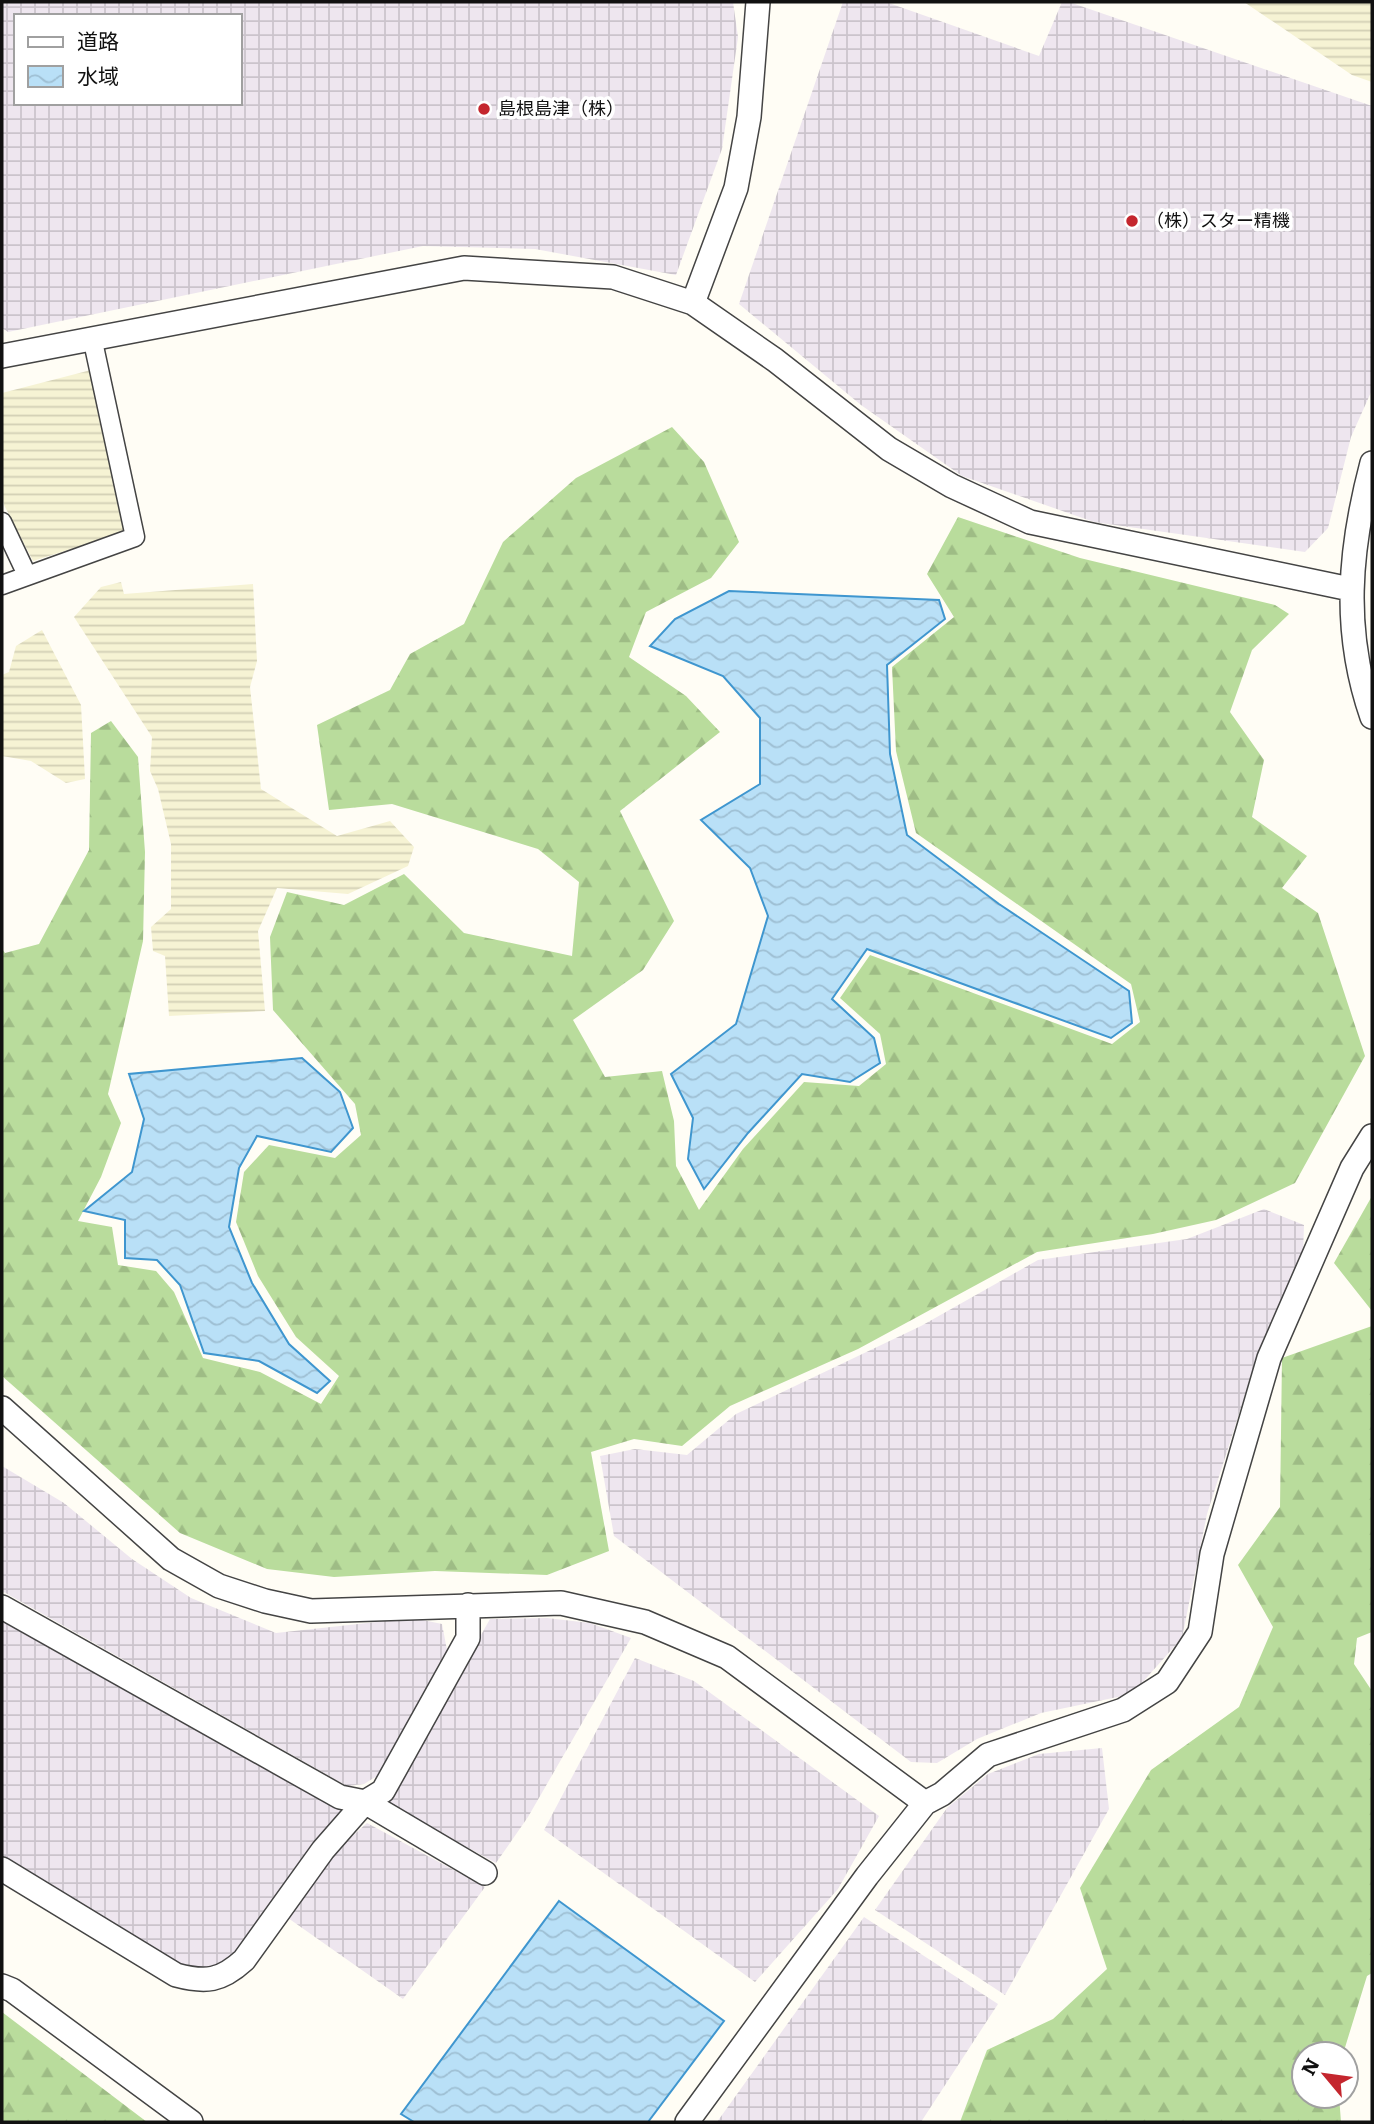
<svg xmlns="http://www.w3.org/2000/svg" width="1374" height="2124" font-family="Literata,'Noto Sans JP',serif">
<defs>
<pattern id="industrial-grid" width="8" height="8" patternUnits="userSpaceOnUse" patternTransform="scale(1.75)"><rect width="8" height="8" fill="#eee6ef"/><path d="M0 4h8M4 0v8" fill="none" stroke="#cbc4cc"/></pattern>
<pattern id="farmland-rules" width="6" height="5" patternUnits="userSpaceOnUse" patternTransform="scale(1.75)"><rect width="6" height="5" fill="#f6f3d4"/><path d="M0 2.5h6" fill="none" stroke="#d2cfb5"/></pattern>
<pattern id="forest-firs" width="22" height="20" patternUnits="userSpaceOnUse" patternTransform="scale(1.75)"><rect width="22" height="20" fill="#b9dc9c"/><path d="M5 1l3.5 6h-7zM16 11l3.5 6h-7z" fill="#9ebc85"/></pattern>
<pattern id="water-waves" width="16" height="10" patternUnits="userSpaceOnUse" patternTransform="scale(1.75)"><rect width="16" height="10" fill="#b9e0f7"/><path d="M0 5q4-4 8 0t8 0" fill="none" stroke="#9ebfd3"/></pattern>
</defs>
<rect width="100%" height="100%" fill="#fffdf5"/>
<path fill="url(#industrial-grid)" fill-rule="evenodd" d="M2,2h731l5,35 -16,112 -46,126 -141,-26 -112,-3 -415,86 -6,-4zM16,16h224v87h-224z
M843,2h43l153,54 23,-54h7l303,104v284l-21,47 -23,91 -23,24 -211,-30 -132,-46 -101,-71 -122,-101z
M1264,1209l40,16 -1,29 -41,88 -55,172 -25,124 -50,56 -91,19 -64,26 -40,24 -26,-1 -297,-226 -14,-80 35,-7 52,6 49,-41 185,-88 117,-66 149,-21z
M2,1466l62,37 68,56 59,39 85,35 137,-15 29,6 5,26 -70,126 -13,8 -17,2 -345,-195z
M2,1616l340,193 -105,148 -27,13h-29l-179,-110z
M547,1618l43,5 41,15 -103,179 -32,46 -110,-60 104,-184z
M635,1658l59,23 185,135 -41,73 -83,93 -211,-152z
M1102,1748l7,61 -104,186 -130,-85 72,-102 41,-34 51,-20z
M367,1823l118,64 -82,112 -115,-81 42,-62z
M864,1917l134,87 -77,118h-204z"/>
<path fill="url(#farmland-rules)" d="M1244,2h128v80l-20,-7z
M91,370l34,162 -92,29 -29,-56 -2,-13v-99z
M121,582l3,12 129,-10 4,77 -7,26 11,102 76,47 53,-15 24,26 -6,19 -60,28 -71,-6 -19,43 7,80 -96,5 -4,-60 -12,-5 -2,-24 20,-18v-65l-13,-55 -8,-18 2,-34 -78,-120 27,-30z
M42,630l39,75 4,74 -19,4 -35,-22 -29,-5v-81l7,-3 7,-26z"/>
<path fill="url(#forest-firs)" d="M672,427l32,35 35,80 -28,36 -65,34 -17,45 57,39 34,36 -100,79 54,110 -31,49 -70,50 32,57 57,-6 12,50 2,45 23,44 44,-61 61,-67 55,4 27,-22 -6,-30 -40,-36 30,-43 242,89 28,-22 -9,-38 -215,-151 -20,-82 -4,-84 62,-50 -27,-43 31,-57 122,41 195,47 14,9 -37,36 -22,62 34,48 -12,57 55,39 -25,32 36,25 47,143 -70,127 -79,37 -63,14 -116,18 -179,97 -128,57 -48,40 -48,-7 -43,13 18,99 -62,24 -112,-4 -101,6 -67,-8 -87,-36 -178,-157v-427l3,4 34,-9 50,-94 2,-117 20,-12 27,36 7,95 -2,89 -35,153 13,29 -20,54 -23,44 34,6 6,38 38,6 18,21 29,66 57,14 61,32 18,-28 -43,-39 -38,-61 -22,-54 8,-50 25,-27 66,13 26,-23 -6,-31 -82,-94 -3,-73 17,-45 57,13 60,-31 60,59 108,23 7,-74 -41,-33 -146,-45 -63,6 -12,-85 73,-35 20,-36 54,-30 39,-82 73,-64z
M1372,1196v115l-38,-48z
M1372,1326v306l-15,6 -3,26 18,27v282l-5,3 -24,78h-39v42h35l2,26h-381l27,-72 66,-31 54,-50 -27,-81 71,-118 88,-63 34,-80 -35,-62 42,-58 2,-149z
M2,2012l137,104 8,6h-145z"/>
<path fill="url(#water-waves)" stroke="#3f96cf" stroke-width="2" d="M729,591l210,9 6,19 -58,46 3,89 17,81 92,69 130,87 3,32 -21,15 -244,-89 -35,50 42,39 6,25 -30,19 -48,-8 -54,59 -44,56 -16,-30 5,-41 -22,-44 65,-50 32,-108 -18,-48 -49,-48 59,-36v-66l-37,-42 -73,-30 25,-27z
M302,1058l38,34 13,36 -22,24 -74,-16 -18,32 -10,59 23,56 37,61 41,37 -13,12 -58,-32 -55,-8 -24,-68 -23,-25 -32,-2v-38l-41,-9 48,-39 12,-53 -15,-45z
M559,1901l165,120 -76,101h-234l-13,-8z"/>
<g fill="none" stroke-linecap="round" stroke-linejoin="round">
<g stroke="#444" stroke-width="21">
<path id="minor" d="M2,522l25,53
M2,585l133,-48 -43,-200"/>
</g>
<g stroke="#444" stroke-width="26">
<path id="tertiary" d="M693,303l43,-115 13,-71 9,-115
M2,356l462,-88 149,9 80,26 82,57 114,89 63,37 78,36 320,67
M1372,463c-23,87 -30,168 0,254
M2,1408l169,151 48,27 46,15 46,10 250,-8 84,19 82,35 198,146
M2,1607l338,190 25,5 18,-11 85,-153v-33
M2,1869l174,106c30,8 45,6 68,-15l79,-110 42,-48 120,71
M2,1986l10,4 179,132
M687,2122l180,-246 58,-73 17,-9 46,-39 135,-45 44,-28 33,-50 12,-78 57,-196 83,-190 20,-32"/>
</g>
<use href="#minor" stroke="#fff" stroke-width="18"/>
<use href="#tertiary" stroke="#fff" stroke-width="23"/>
</g>
<g fill="#c4262e" stroke="#fff" stroke-width="2.5">
<circle cx="484" cy="109" r="7"/>
<circle cx="1132" cy="221" r="7"/>
</g>
<g text-anchor="middle" stroke-width="7" stroke-linejoin="round" paint-order="stroke">
<g font-size="18" fill="#111" stroke="#fff" text-anchor="start">
<text x="498" y="115">島根島津（株）</text>
<text x="1146" y="227">（株）スター精機</text>
</g>
</g>
<rect width="1374" height="2124" fill="none" stroke="#111111" stroke-width="7"/>
<rect x="14" y="14" width="228" height="91" fill="#ffffff" stroke="#a0a0a0" stroke-width="2"/>
<rect x="28" y="37" width="35" height="10" fill="#ffffff" stroke="#a0a0a0" stroke-width="2"/>
<text x="77" y="49" font-size="21" fill="#111111">道路</text>
<rect x="28" y="66" width="35" height="21" fill="url(#water-waves)" stroke="#a0a0a0" stroke-width="2"/>
<text x="77" y="84" font-size="21" fill="#111111">水域</text>
<g transform="translate(1325 2075) rotate(299)"><circle r="33" fill="#ffffff" stroke="#a0a0a0" stroke-width="2"/>
<path d="M0-5L12 26L0 18L-12 26Z" fill="#c4262e"/>
<text y="-10" font-size="19" font-weight="bold" text-anchor="middle" fill="#111111">N</text>
</g>
</svg>
